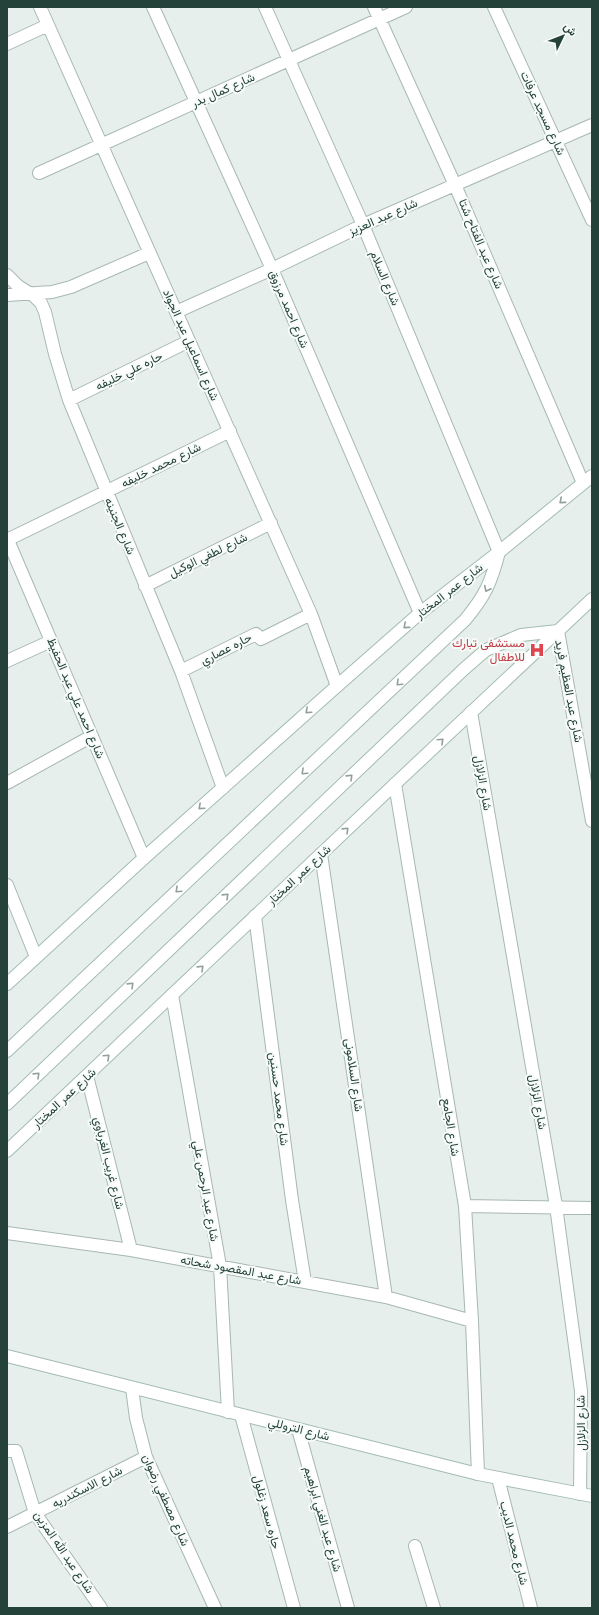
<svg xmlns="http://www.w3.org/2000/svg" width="599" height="1615" font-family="Arial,Vazirmatn,sans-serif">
<rect width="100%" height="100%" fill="#e6efeb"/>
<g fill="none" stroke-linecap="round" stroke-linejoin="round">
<g stroke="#a8b8b2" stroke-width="14">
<path id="street" d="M40,7l271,607 26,72
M153,7l119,262 148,344
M265,7l98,218 136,327
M374,7l81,178 128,298
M494,7l98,213
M7,44l41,-19
M39,173l367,-166
M7,275l11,11 16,10 7,7 4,9 10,42 14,46 112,271 42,117
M7,295l45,-3 19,-5 78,-34
M176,312l96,-43 91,-44 229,-100
M69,400l120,-59
M7,538l137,320
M7,540l223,-109
M145,586l126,-63
M558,631l34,190
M7,661l44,-20
M181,671l75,-37 5,5 50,-25
M471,712l85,494 25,185 -1,103
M7,783l85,-47
M395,784l70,422 7,115 6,153
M321,854l65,443
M7,885l29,72
M255,916l37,284 13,82
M172,995l48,271 8,146
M87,1076l44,174
M465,1206l127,2
M7,1233l124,17 255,47 86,24
M132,1388l4,30 10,39 69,151
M241,1415l53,193
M298,1429l50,179
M7,1451h9l19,62 66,95
M498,1478l33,130
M7,1527l139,-70
M415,1546l19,62"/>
</g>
<g stroke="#a4bbb3" stroke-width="14">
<path id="secondary" d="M7,984l137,-126 193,-172 83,-73 79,-61 93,-76
M7,1051l458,-431c20,-24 26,-37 34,-68
M7,1104l457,-435 22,-19 35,-15 37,-4
M7,1151l388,-367 197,-185
M7,1356l471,118 114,22"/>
</g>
<use href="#street" stroke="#fff" stroke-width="12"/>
<use href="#secondary" stroke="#fff" stroke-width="12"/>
</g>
<defs><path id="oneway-chevron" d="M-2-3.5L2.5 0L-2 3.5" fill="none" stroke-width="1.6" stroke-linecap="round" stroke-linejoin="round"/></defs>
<g stroke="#92a09c">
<use href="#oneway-chevron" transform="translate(562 501) rotate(140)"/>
<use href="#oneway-chevron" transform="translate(487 589) rotate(117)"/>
<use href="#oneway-chevron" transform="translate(406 626) rotate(139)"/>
<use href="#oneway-chevron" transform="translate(399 683) rotate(137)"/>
<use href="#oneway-chevron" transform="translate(308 711) rotate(138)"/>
<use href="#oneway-chevron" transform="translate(441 741) rotate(-43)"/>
<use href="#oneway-chevron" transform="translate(304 772) rotate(137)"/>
<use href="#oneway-chevron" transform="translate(350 777) rotate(-44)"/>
<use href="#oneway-chevron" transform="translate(201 807) rotate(138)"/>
<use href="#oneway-chevron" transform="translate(346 830) rotate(-44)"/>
<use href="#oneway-chevron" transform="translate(178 890) rotate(137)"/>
<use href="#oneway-chevron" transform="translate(226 896) rotate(-44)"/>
<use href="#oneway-chevron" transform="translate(201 968) rotate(-44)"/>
<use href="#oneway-chevron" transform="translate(131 985) rotate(-44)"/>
<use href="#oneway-chevron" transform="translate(107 1057) rotate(-43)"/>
<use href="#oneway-chevron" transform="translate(37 1075) rotate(-44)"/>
</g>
<defs>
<g id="hospital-bare" transform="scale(1.2)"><path d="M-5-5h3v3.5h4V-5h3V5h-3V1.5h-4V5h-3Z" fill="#e0444e" stroke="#f7fbf9" stroke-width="2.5" paint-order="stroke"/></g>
</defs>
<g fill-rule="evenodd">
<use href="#hospital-bare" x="537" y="650"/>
</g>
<g text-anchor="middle" stroke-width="4" stroke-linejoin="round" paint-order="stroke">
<g font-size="12" fill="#24423a" stroke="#f7fbf9">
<text transform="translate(223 90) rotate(-24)" y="4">شارع كمال بدر</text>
<text transform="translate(543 113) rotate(65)" y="4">شارع مسجد عرفات</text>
<text transform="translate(383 217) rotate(-24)" y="4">شارع عبد العزيز</text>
<text transform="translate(481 244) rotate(67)" y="4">شارع عبد الفتاح شتا</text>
<text transform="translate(385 278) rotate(67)" y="4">شارع السلام</text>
<text transform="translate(289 309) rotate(67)" y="4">شارع احمد مرزوق</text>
<text transform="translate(191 345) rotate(66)" y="4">شارع اسماعيل عبد الجواد</text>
<text transform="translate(129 371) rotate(-26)" y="4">حاره علي خليفه</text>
<text transform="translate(161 465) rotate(-26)" y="4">شارع محمد خليفه</text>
<text transform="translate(120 526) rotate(67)" y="4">شارع الجنينه</text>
<text transform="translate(208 555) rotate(-26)" y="4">شارع لطفي الوكيل</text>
<text transform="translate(449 591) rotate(-38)" y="4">شارع عمر المختار</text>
<text transform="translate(226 649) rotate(-27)" y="4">حاره عصاري</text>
<text transform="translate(569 691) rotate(79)" y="4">شارع عبد العظيم فريد</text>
<text transform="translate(76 698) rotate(67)" y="4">شارع احمد علي عبد الحفيظ</text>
<text transform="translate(483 783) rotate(80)" y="4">شارع الزلازل</text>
<text transform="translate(299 875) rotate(-43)" y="4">شارع عمر المختار</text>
<text transform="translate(354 1075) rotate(82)" y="4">شارع السلامونى</text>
<text transform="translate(64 1098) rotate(-43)" y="4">شارع عمر المختار</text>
<text transform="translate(279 1099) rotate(83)" y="4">شارع محمد حسنين</text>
<text transform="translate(538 1102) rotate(80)" y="4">شارع الزلازل</text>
<text transform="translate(451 1127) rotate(81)" y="4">شارع الجامع</text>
<text transform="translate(109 1163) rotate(76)" y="4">شارع غريب الغرباوي</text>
<text transform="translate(206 1191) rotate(80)" y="4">شارع عبد الرحمن علي</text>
<text transform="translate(241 1270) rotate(10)" y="4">شارع عبد المقصود شحاته</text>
<text transform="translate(581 1423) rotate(-91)" y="4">شارع الزلازل</text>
<text transform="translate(299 1429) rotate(14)" y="4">شارع التروللي</text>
<text transform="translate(87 1487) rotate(-27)" y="4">شارع الاسكندريه</text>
<text transform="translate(166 1500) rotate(66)" y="4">شارع مصطفي رضوان</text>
<text transform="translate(267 1512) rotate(75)" y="4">حاره سعد زغلول</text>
<text transform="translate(323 1519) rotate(74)" y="4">شارع عبد الغني ابراهيم</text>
<text transform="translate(514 1543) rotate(76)" y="4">شارع محمد الديب</text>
<text transform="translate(64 1552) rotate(56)" y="4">شارع عبد الله المزين</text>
</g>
<g font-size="12" fill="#be3a42" stroke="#f7fbf9" text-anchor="end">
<text x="525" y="647">مستشفى تبارك<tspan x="525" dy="14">للاطفال</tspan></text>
</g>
</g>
<rect width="599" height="1615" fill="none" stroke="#24423a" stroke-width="16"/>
<g transform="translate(563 36) rotate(47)" stroke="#f7fbf9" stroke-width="3" paint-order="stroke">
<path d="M0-3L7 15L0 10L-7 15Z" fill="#24423a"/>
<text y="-6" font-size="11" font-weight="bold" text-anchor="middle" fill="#24423a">ش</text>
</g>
</svg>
